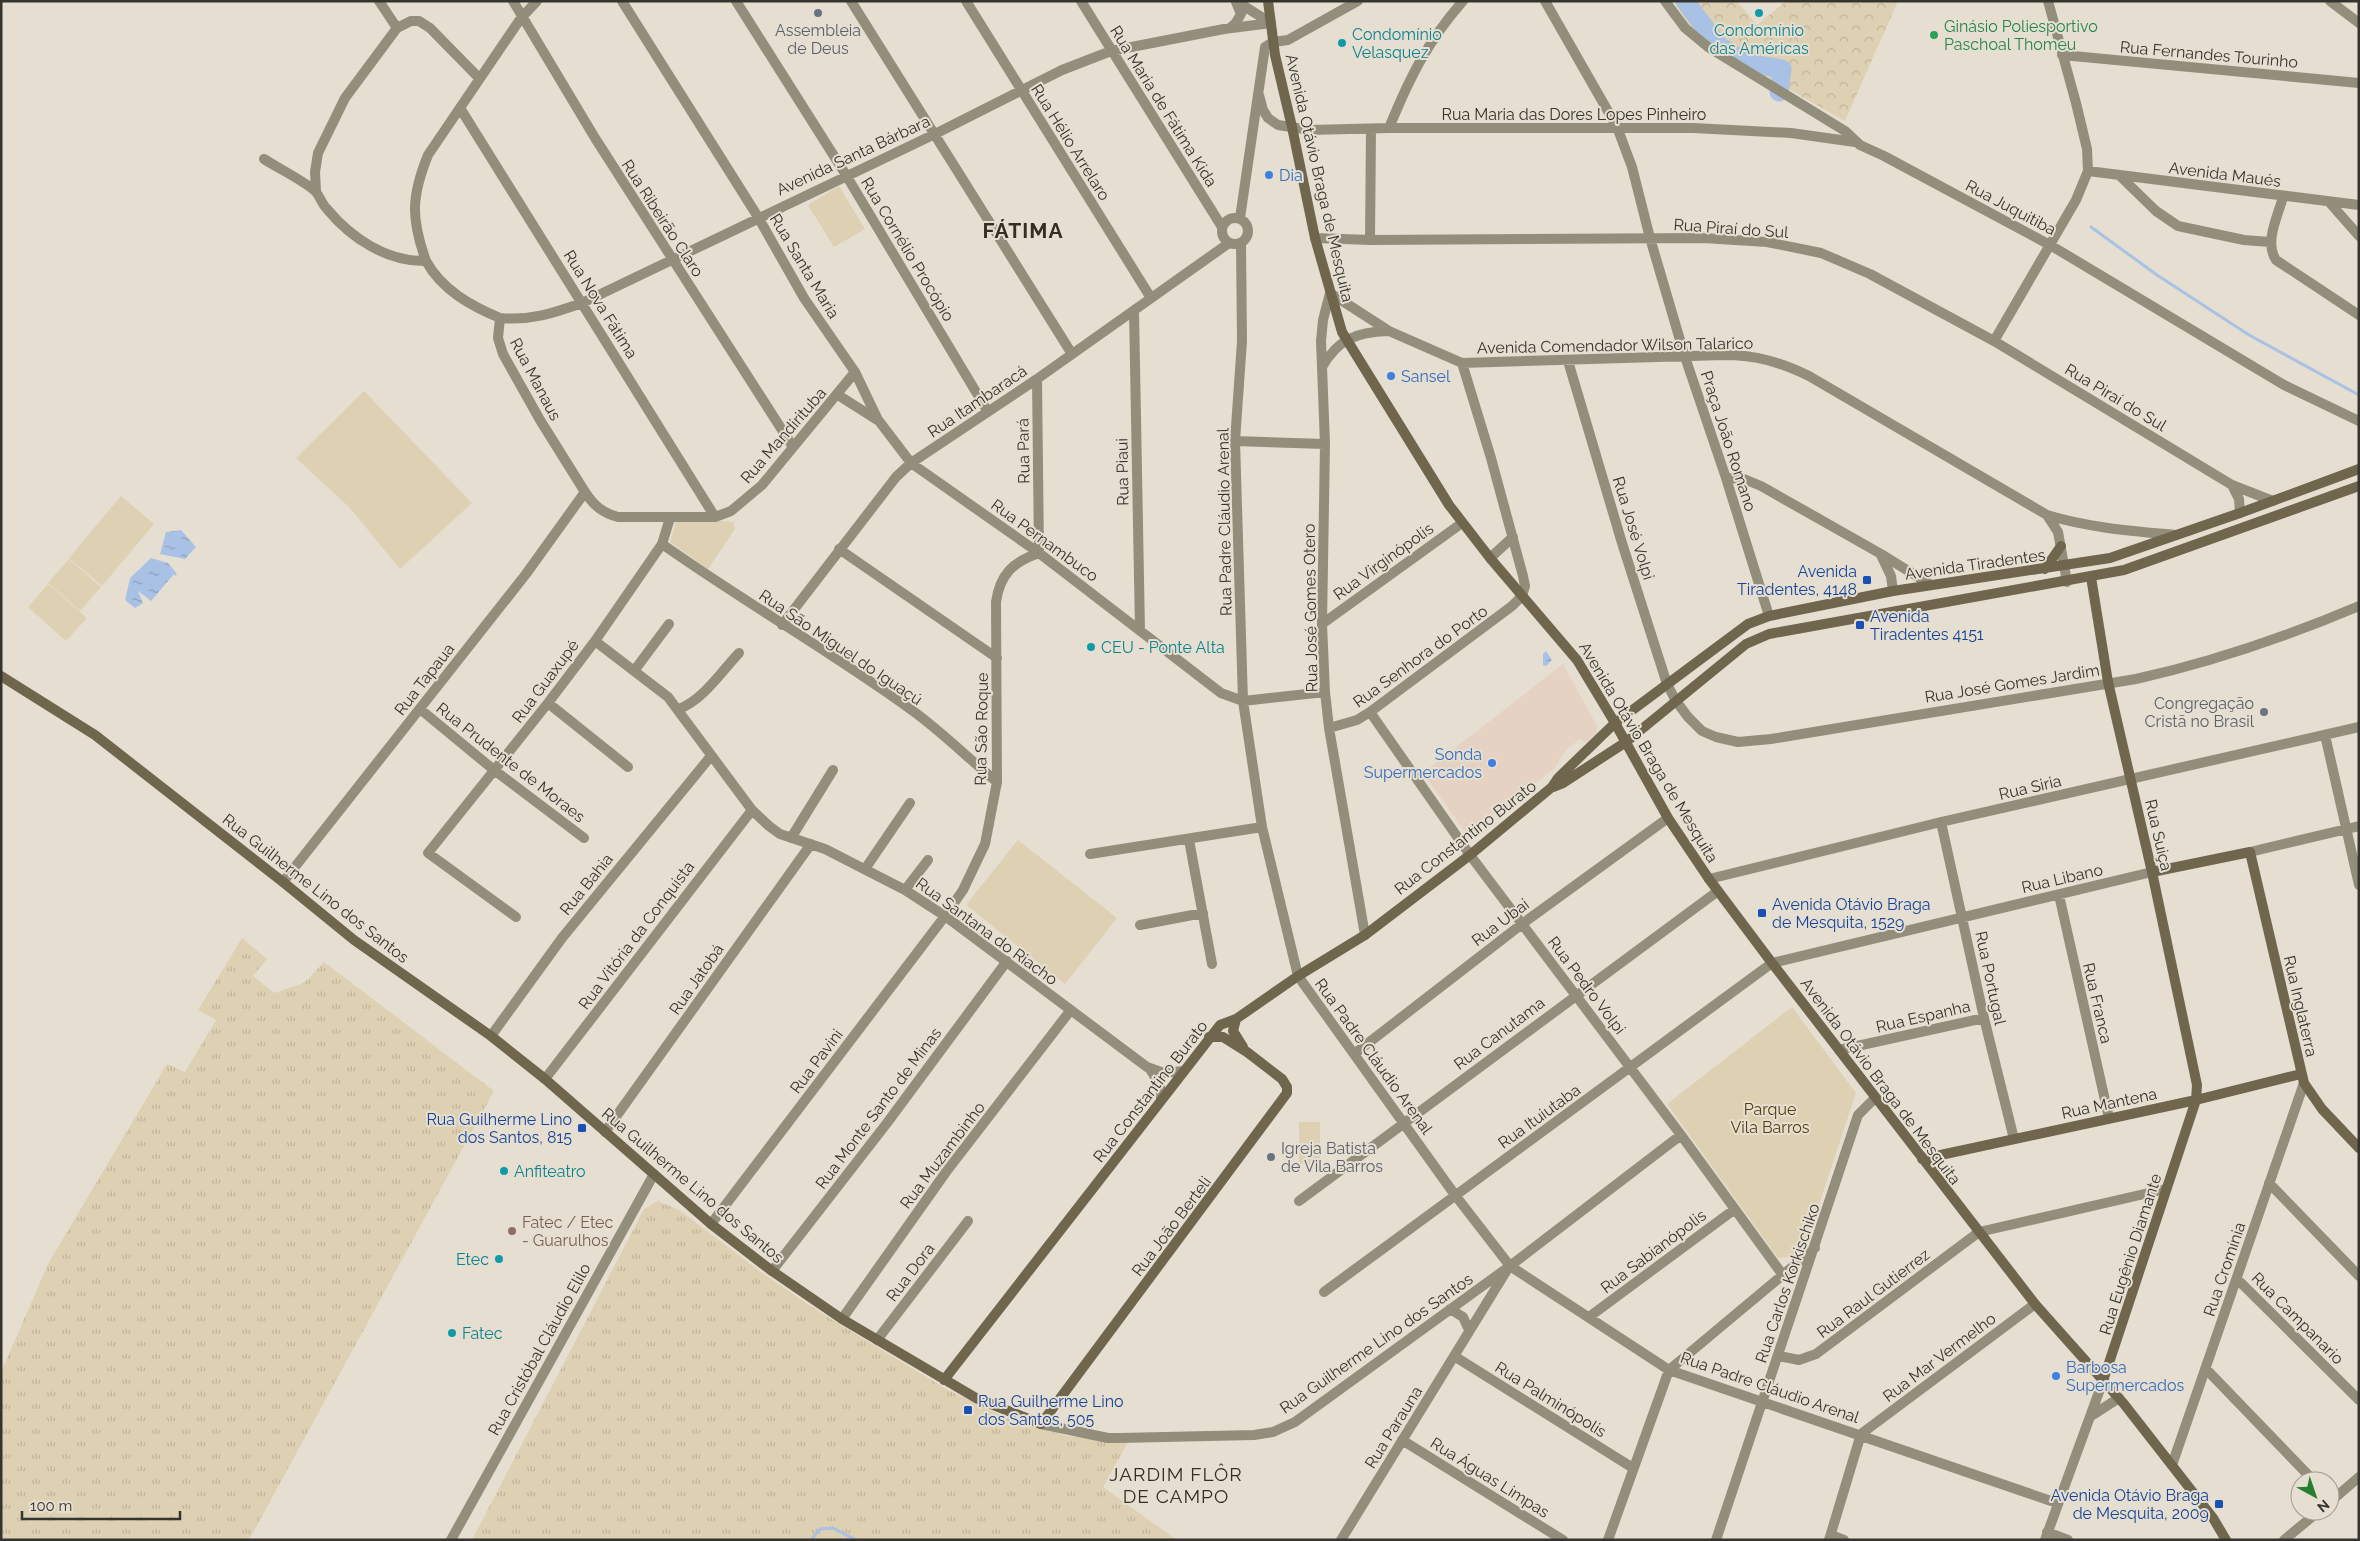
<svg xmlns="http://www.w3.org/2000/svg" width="2360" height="1541" font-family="Raleway,sans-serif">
<defs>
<pattern id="grass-tufts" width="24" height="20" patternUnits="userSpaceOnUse" patternTransform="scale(1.25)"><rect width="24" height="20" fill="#ded0b2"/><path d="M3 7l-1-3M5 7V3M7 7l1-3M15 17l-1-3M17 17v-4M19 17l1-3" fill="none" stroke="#bfb399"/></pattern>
<pattern id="forest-crowns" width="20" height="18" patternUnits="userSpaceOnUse" patternTransform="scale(1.25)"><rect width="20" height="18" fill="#ded0b2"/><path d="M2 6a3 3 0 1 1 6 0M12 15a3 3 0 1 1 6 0" fill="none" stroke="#bfb399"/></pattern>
<pattern id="water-ripples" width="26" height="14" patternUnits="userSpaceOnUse" patternTransform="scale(1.25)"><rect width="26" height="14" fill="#a9c1e5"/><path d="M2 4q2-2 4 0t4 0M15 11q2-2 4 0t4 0" fill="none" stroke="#8a9eba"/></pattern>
</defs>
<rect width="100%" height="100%" fill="#e6dfd1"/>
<path fill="#e5d2c3" d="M1563,664l34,62 -1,7 -10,10 -6,-4 -14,11 -12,19 -85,64 -5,-2 -41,-58z"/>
<path fill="url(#grass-tufts)" d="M242,938l25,21 -14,17 21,17 30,-10 20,-21 170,129 -245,449h-248v-168l48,-110 118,-198 18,8 31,-52 -18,-10z
M658,1201l23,10 78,60 62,42 127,77 69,33 51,13 60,6 -25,45 74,53h-705l172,-331z"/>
<path fill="url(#forest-crowns)" d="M1674,1h63l20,24 29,-24h112l-53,120 -150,-85z"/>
<path fill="#ded0b2" d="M839,186l26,43 -31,18 -26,-42z
M364,391l108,112 -72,66 -50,-61 -54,-50z
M121,496l33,28 -52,62 -33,-28z
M724,521l9,1 2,7 -27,40 -38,-27 6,-20z
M69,559l32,28 -21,24 -32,-28z
M48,584l39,34 -21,23 -38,-34z
M1018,840l99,78 -52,66 -99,-79z
M1792,1007l64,86 -52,157 -11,7 -15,1 -111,-154z
M1299,1122h21v42h-21z"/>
<path fill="url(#water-ripples)" d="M181,530l15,17 -11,12 -25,-5 6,-22z
M151,558l17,5 9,11 -2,2 -1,-2 -23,27 -13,-10 5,12 -8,5 -10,-8 5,-22z
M1546,651l6,9 -6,6 -3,-1v-11z"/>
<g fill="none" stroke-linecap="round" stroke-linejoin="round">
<path stroke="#a9c1e5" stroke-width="3" d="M2091,227l66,48 92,60 110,60
M811,1540l9,-11 13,-1 23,12"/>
<path stroke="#a9c1e5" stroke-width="19" d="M1685,1l33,44 29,18 35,6 -3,23"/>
<path stroke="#938e7c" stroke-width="10" d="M379,1l18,27
M513,1l82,137 198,309
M622,1l136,216 46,81 51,74 23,48
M736,1l110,174 142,237
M851,1l221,353
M966,1l185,297
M1081,1l141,226
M1236,1l35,22
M1545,1l72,126 15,40 18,71 35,119 41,121 43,138
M1665,1l20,27 23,19 137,84 15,14 24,11 166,89 234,140 75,36
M2330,1l29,22
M1230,28l5,-4 6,-10 -5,-12
M2062,55l297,28
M1259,95l4,15 5,8 10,7 32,5 79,-2h304l98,5 64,9
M460,108l255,409
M1389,128c20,-49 38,-86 74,-127
M264,159c12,8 44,24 52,33 4,5 6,12 11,17 24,29 60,53 99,52 16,29 45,45 74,57l-2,20 5,16 37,66 45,72c9,14 18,21 33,25h97l16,-6 31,-26 93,-113
M2088,171l271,34
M2120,176l36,35 22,15 66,14 26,2
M316,191l-1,-19 3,-19 27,-55 52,-70 14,-7h8l11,7 49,50
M2283,197c-5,19 -19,45 -7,63l83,55
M2330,203l29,33
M1222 231a13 13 0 1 1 26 0a13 13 0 1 1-26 0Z
M1240,218l25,-171 8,-5 15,-2 70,-39
M1315,238l55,2 333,-2 64,4 54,11 49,21 124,67 238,144 41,16
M1370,240l1,-111
M1241,243l1,98 -7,100 8,260 19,126 36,149 157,219 55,71 159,104 388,133
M426,261c-15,-42 -15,-64 2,-106l93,-137 16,-17
M1134,311l6,320
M500,318c30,3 54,-5 82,-15l353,-169 127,-64 49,-19 113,-22 47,-6
M1994,341l82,-141 12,-29 -1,-22 -11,-46 -28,-102
M1568,361l54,182 45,141 9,17 12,16 14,14 14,6 22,5 33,-3 365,-60c76,-17 152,-43 223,-73
M1322,367c16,-28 35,-35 66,-36
M1037,379l2,174
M838,395l41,26 32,42 128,90 182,140 22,8 82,-9
M1235,441l90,3
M1726,478l18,1 17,7 120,68 50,31
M2232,485l7,14 1,14
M2047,515l11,17 9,50
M662,544c82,58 170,108 251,167 29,21 56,48 84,71
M839,549l158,109
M1881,555l10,21 2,15
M1490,558l23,-21
M1322,624l140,-101
M782,625l114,-148 15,-14 126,-84 192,-136
M595,641l73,56 84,113 17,16 11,8 45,15 80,41 40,26 202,151 17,6 19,-2
M634,671l35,-47
M548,703l80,64
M420,709l74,61 90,68
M679,709c25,-10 42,-37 60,-56
M1370,712l100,143 211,280 101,139
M1329,728l28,-8 13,-8 142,-106 10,-10 3,-10 -2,-10 -32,-118 -29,-95
M2325,735l34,150
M1941,822l43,196 30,121
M791,838l42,-68
M1189,840l23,124
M2250,852l109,-26
M1090,854l172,-27
M865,869l45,-66
M1709,879l232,-57 418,-95
M283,882l243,-308 59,-82
M905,890l23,-30
M2059,895l50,223
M516,917l-88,-64 120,-150 47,-62 67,-97 8,-26
M1140,925l63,-12
M1365,935l-36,-207 -4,-36 -3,-68 3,-180 -4,-103 2,-21 7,-27 59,38 73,32 262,-8c32,0 56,7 85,21l238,139c43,13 85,16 129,20
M491,1036l71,-98 149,-182
M1839,1050l145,-32
M1354,1054l168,-130 146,-106
M1150,1069l10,16 1,14
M545,1079l207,-269
M605,1132l206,-288
M2269,1183l90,93
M1299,1201l419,-310
M711,1224l234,-308 18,-26 22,-46 12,-62 -1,-180c4,-28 17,-40 43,-49
M772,1271l115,-148 120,-162
M2237,1279l122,121
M1324,1292l448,-329 380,-91
M1450,1309l13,8 6,13
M1589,1317l146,-108
M842,1319l104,-147 124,-161
M877,1340l91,-119
M1454,1356l179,112
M1779,1356l20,4 17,-6 163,-122 187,-43
M2206,1369l108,112
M2091,1416l28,-18
M1041,1424l67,14h11l135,-3 19,-3 22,-10 215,-156 171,-131
M1861,1434l174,-130
M1402,1440l161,100
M2172,1465l132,-382
M2330,1502l29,-25
M2047,1532l21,8
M1831,1535l13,5
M451,1540l203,-366
M1341,1540l166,-270
M1608,1540l61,-170 146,-122
M1716,1540l142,-425 17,-17
M1829,1540l32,-106
M2045,1540l58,-159
M2284,1540l35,-29"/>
<path stroke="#6f664d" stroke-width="10" d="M1268,1l7,54 17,72 23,111 27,94 107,173 41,53 87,102 38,63 53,95 41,61 63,84 263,341 89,100 89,114 13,22
M2045,569l16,-23
M2091,577l17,105 44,190 45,213 -1,15 -93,281
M1,676l94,59 188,147 71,58 137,96 54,43 166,145 61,47 70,48 134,79 65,26 246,-331v-6l-5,-8 -35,-27 -24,-15h-14
M1553,787l10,-4 63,-41 120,-98 23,-10 355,-64 235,-84
M2152,872l98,-20 54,231 18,26 37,39
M1236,1019l-3,12 10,16
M1922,1159l274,-59 105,-26
M944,1380l276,-355 16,-6 62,-43 67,-41 105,-80 82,-68 6,-9 57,-55 133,-99 21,-8 124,-25 217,-33 130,-45 119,-44"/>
</g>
<g fill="#6b7280" stroke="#e6dfd1" stroke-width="2">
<circle cx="818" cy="13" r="5"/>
<circle cx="2264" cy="712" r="5"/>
<circle cx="1271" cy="1157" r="5"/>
</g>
<g fill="#0f9aa8" stroke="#e6dfd1" stroke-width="2">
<circle cx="1759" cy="13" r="5"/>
<circle cx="1342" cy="43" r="5"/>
<circle cx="1091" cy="647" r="5"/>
<circle cx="504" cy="1171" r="5"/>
<circle cx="499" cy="1259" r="5"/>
<circle cx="452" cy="1333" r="5"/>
</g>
<circle fill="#2e9e5b" stroke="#e6dfd1" stroke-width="2" cx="1934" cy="35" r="5"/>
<g fill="#3f7fe0" stroke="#e6dfd1" stroke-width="2">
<circle cx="1269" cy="175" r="5"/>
<circle cx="1391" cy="376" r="5"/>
<circle cx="1492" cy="763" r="5"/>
<circle cx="2056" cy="1376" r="5"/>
</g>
<g fill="#1a4fb4" stroke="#e6dfd1" stroke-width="2">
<rect x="1862" y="575" width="10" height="10" rx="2.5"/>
<rect x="1855" y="620" width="10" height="10" rx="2.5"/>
<rect x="1757" y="908" width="10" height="10" rx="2.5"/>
<rect x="577" y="1123" width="10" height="10" rx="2.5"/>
<rect x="963" y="1405" width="10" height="10" rx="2.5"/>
<rect x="2214" y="1499" width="10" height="10" rx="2.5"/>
</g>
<circle fill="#8d6e63" stroke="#e6dfd1" stroke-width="2" cx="512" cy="1231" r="5"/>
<g text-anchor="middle" stroke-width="4" stroke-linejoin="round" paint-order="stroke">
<g font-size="16" fill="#27864d" stroke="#e6dfd1" text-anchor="start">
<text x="1944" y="32">Ginásio Poliesportivo<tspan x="1944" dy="18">Paschoal Thomeu</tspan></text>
</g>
<g font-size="16" fill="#5b616d" stroke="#e6dfd1">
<text x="818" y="36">Assembleia<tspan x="818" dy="18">de Deus</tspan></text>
<text x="2254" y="709" text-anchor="end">Congregação<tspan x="2254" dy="18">Cristã no Brasil</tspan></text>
<text x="1281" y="1154" text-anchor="start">Igreja Batista<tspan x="1281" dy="18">de Vila Barros</tspan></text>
</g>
<g font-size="16" fill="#0d838f" stroke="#e6dfd1" text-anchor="start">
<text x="1759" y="36" text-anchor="middle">Condomínio<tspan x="1759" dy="18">das Américas</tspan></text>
<text x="1352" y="40">Condomínio<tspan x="1352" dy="18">Velasquez</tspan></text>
<text x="1101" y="653">CEU - Ponte Alta</text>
<text x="514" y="1177">Anfiteatro</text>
<text x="489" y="1265" text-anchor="end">Etec</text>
<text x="462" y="1339">Fatec</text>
</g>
<g font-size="16" fill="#36342e" stroke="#e6dfd1">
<text transform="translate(2209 54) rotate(5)" y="6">Rua Fernandes Tourinho</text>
<text transform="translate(1164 106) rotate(58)" y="6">Rua Maria de Fátima Kida</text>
<text x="1574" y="120">Rua Maria das Dores Lopes Pinheiro</text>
<text transform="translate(1071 142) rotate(58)" y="6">Rua Hélio Arrelaro</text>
<text transform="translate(853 155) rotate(-25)" y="6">Avenida Santa Bárbara</text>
<text transform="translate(2225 174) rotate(7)" y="6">Avenida Maués</text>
<text transform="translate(1320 178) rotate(77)" y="6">Avenida Otávio Braga de Mesquita</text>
<text transform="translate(2011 207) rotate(28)" y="6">Rua Juquitiba</text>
<text transform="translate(663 218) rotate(57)" y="6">Rua Ribeirão Claro</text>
<text transform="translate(1731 228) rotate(4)" y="6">Rua Piraí do Sul</text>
<text transform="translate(908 249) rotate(59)" y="6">Rua Cornélio Procópio</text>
<text transform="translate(805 266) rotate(59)" y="6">Rua Santa Maria</text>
<text transform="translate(601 304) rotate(58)" y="6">Rua Nova Fátima</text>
<text transform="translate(1615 345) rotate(-1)" y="6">Avenida Comendador Wilson Talarico</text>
<text transform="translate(536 379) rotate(62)" y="6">Rua Manaus</text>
<text transform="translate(2116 397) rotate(31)" y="6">Rua Piraí do Sul</text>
<text transform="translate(977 401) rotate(-34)" y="6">Rua Itambaracá</text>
<text transform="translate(783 435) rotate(-49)" y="6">Rua Mandirituba</text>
<text transform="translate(1729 441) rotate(72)" y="6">Praça João Romano</text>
<text transform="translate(1023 451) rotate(-91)" y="6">Rua Pará</text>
<text transform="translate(1122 472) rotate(-91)" y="6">Rua Piaui</text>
<text transform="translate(1224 522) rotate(-91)" y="6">Rua Padre Cláudio Arenal</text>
<text transform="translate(1634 528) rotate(73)" y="6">Rua José Volpi</text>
<text transform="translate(1045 540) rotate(36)" y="6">Rua Pernambuco</text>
<text transform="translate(1383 561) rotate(-36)" y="6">Rua Virginópolis</text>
<text transform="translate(1975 564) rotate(-8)" y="6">Avenida Tiradentes</text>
<text transform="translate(1310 608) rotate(-91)" y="6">Rua José Gomes Otero</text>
<text transform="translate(841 647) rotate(34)" y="6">Rua São Miguel do Iguaçú</text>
<text transform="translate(1420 656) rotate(-36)" y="6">Rua Senhora do Porto</text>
<text transform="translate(424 679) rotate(-52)" y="6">Rua Tapaua</text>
<text transform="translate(545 681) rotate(-53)" y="6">Rua Guaxupé</text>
<text transform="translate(2012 683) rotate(-9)" y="6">Rua José Gomes Jardim</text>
<text transform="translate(981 729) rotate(-89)" y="6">Rua São Roque</text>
<text transform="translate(1649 752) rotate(59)" y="6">Avenida Otávio Braga de Mesquita</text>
<text transform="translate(511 762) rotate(38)" y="6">Rua Prudente de Moraes</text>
<text transform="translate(2030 787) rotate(-13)" y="6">Rua Siria</text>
<text transform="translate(2159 835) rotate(77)" y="6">Rua Suiça</text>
<text transform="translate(1465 837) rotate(-38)" y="6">Rua Constantino Burato</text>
<text transform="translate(2062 878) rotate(-13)" y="6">Rua Libano</text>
<text transform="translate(586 884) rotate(-51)" y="6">Rua Bahia</text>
<text transform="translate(316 888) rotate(38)" y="6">Rua Guilherme Lino dos Santos</text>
<text transform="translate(1500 922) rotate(-37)" y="6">Rua Ubai</text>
<text transform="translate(987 931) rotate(36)" y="6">Rua Santana do Riacho</text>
<text transform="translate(636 935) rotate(-53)" y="6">Rua Vitória da Conquista</text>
<text transform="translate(1991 978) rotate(78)" y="6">Rua Portugal</text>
<text transform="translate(696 979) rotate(-55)" y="6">Rua Jatobá</text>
<text transform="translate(1587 985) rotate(53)" y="6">Rua Pedro Volpi</text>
<text transform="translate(2098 1003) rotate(77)" y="6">Rua Franca</text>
<text transform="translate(2301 1006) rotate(77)" y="6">Rua Inglaterra</text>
<text transform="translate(1923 1016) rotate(-13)" y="6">Rua Espanha</text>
<text transform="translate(1499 1033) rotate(-37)" y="6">Rua Canutama</text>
<text transform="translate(1374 1056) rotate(54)" y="6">Rua Padre Cláudio Arenal</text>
<text transform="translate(816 1061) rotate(-53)" y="6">Rua Pavini</text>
<text transform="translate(1881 1081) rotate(53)" y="6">Avenida Otávio Braga de Mesquita</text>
<text transform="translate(1150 1091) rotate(-52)" y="6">Rua Constantino Burato</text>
<text transform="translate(2109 1103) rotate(-12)" y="6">Rua Mantena</text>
<text transform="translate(878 1108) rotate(-53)" y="6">Rua Monte Santo de Minas</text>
<text transform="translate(1539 1116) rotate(-36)" y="6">Rua Ituiutaba</text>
<text transform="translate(942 1155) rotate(-53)" y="6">Rua Muzambinho</text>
<text transform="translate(693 1185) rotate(40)" y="6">Rua Guilherme Lino dos Santos</text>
<text transform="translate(1171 1226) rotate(-53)" y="6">Rua João Berteli</text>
<text transform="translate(1653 1251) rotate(-37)" y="6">Rua Sabianópolis</text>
<text transform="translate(2130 1254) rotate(-72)" y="6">Rua Eugênio Diamante</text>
<text transform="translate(2224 1269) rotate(-71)" y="6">Rua Cromínia</text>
<text transform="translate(910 1272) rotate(-53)" y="6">Rua Dora</text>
<text transform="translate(1787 1283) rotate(-71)" y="6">Rua Carlos Korkischiko</text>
<text transform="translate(1873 1293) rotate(-37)" y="6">Rua Raul Gutierrez</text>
<text transform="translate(2298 1318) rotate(45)" y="6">Rua Campanario</text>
<text transform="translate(1376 1343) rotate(-35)" y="6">Rua Guilherme Lino dos Santos</text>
<text transform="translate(539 1349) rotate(-61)" y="6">Rua Cristóbal Cláudio Elilo</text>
<text transform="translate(1939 1357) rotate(-37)" y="6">Rua Mar Vermelho</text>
<text transform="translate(1770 1387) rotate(19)" y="6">Rua Padre Cláudio Arenal</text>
<text transform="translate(1551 1399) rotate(32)" y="6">Rua Palminópolis</text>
<text transform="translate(1393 1427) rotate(-58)" y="6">Rua Parauna</text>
<text transform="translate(1490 1477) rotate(32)" y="6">Rua Águas Limpas</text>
</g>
<g font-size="16" fill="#366cbe" stroke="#e6dfd1" text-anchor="start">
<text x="1279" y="181">Dia</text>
<text x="1401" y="382">Sansel</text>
<text x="1482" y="760" text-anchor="end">Sonda<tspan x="1482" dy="18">Supermercados</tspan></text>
<text x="2066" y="1373">Barbosa<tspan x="2066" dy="18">Supermercados</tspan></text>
</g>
<g font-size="16" fill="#164399" stroke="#e6dfd1" text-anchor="end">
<text x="1857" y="577">Avenida<tspan x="1857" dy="18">Tiradentes, 4148</tspan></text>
<text x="1870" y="622" text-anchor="start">Avenida<tspan x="1870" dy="18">Tiradentes 4151</tspan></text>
<text x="1772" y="910" text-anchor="start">Avenida Otávio Braga<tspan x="1772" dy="18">de Mesquita, 1529</tspan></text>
<text x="572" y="1125">Rua Guilherme Lino<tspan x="572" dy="18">dos Santos, 815</tspan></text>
<text x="978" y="1407" text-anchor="start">Rua Guilherme Lino<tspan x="978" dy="18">dos Santos, 505</tspan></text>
<text x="2209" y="1501">Avenida Otávio Braga<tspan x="2209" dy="18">de Mesquita, 2009</tspan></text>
</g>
<g font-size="16" fill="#533f0c" stroke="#e6dfd1">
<text x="1770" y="1115">Parque<tspan x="1770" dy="18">Vila Barros</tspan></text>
</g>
<g font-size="16" fill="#785e54" stroke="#e6dfd1" text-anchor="start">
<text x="522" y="1228">Fatec / Etec<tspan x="522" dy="18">- Guarulhos</tspan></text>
</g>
<g font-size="19" letter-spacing="1" fill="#342f23" stroke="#e6dfd1">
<text x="1176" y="1481">JARDIM FLÔR<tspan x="1176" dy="22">DE CAMPO</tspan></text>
</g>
<g font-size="21" font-weight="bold" letter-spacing="1" fill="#342f23" stroke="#e6dfd1">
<text x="1023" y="238">FÁTIMA</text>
</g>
</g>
<rect width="2360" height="1541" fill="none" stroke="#36342e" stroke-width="5"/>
<g transform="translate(2315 1496) rotate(140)"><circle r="24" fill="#e6dfd1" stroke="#a09b90"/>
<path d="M0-4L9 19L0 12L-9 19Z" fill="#277f2e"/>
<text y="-8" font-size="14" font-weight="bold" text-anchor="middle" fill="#36342e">N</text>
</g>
<path d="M22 1511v8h158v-8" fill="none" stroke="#36342e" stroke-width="2.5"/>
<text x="30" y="1511" font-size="15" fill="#36342e" stroke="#e6dfd1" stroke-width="4" paint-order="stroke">100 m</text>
</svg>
